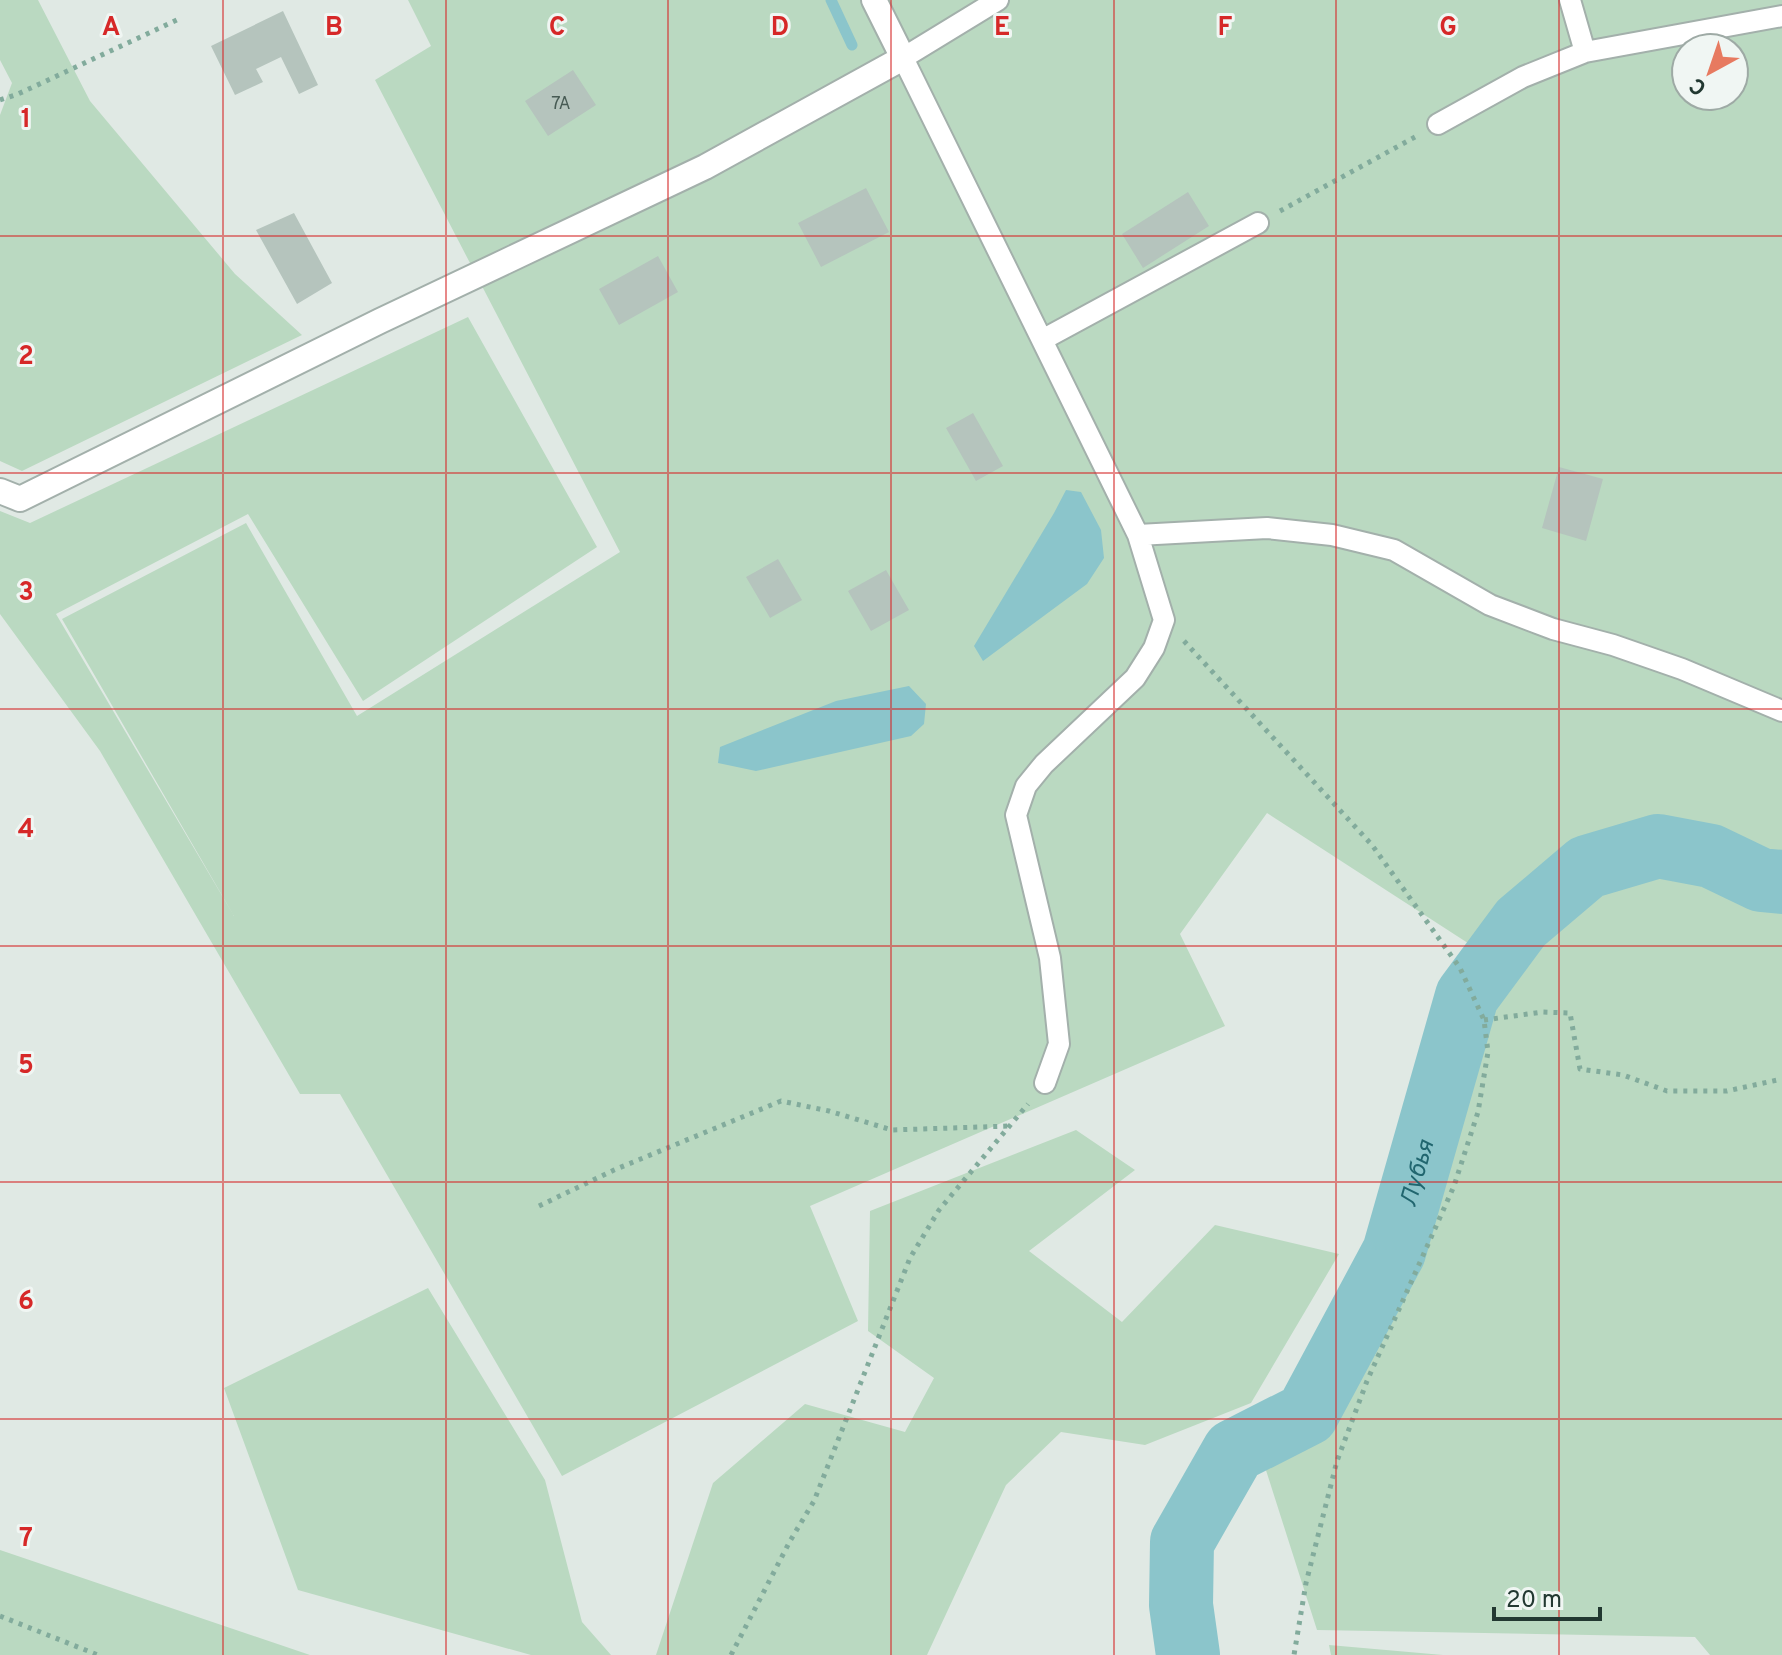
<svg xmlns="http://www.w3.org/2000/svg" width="1782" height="1655" font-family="Overpass,sans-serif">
<rect width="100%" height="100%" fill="#e0e9e4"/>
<path fill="#bad9c1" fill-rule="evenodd" d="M0,0h38l52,101 145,173 67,61 -280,136 -22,-10v-346l12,-32 -12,-23z
M408,0h1374v1655h-72l-15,-18 -378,-7 -53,-166 84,-61 160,-434 -241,-156 -87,121 45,92 -415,180 48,115 -296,155 -222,-382h-40l-200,-343 -100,-137v-103l30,12 438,-206 129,230 -234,154 -115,-187 -192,100 178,302 -172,-297 184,-96 111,193 263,-164 -245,-472 56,-34zM1686,48h48v48h-48z
M1076,1130l59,40 -106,81 93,71 93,-97 124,29 -88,149 -106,42 -84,-13 -55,53 -79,170h-271l57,-172 92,-79 100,28 29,-54 -66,-47 2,-120z
M428,1288l117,192 37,142 29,33h-80l-233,-65 -74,-202z
M0,1550l310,105h-310z
M1329,1645l114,10h-112z"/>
<path fill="#8bc5cb" d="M1066,490l15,2 20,38 3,28 -17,26 -104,77 -9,-15 80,-133z
M909,686l17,18 -2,20 -13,12 -155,35 -38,-8 2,-16 116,-46z"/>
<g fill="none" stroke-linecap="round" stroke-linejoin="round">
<path stroke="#8bc5cb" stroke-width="11" d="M831,0l21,45"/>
<path stroke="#8bc5cb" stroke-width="64" id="s1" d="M1188,1655l-7,-50 1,-63 52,-91 73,-37 87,-162 73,-256 54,-73 66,-56 71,-21 53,10 50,24 21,2"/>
</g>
<path fill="#b5c4bd" d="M283,11l35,74 -19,9 -18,-37 -25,12 7,13 -28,13 -24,-49z
M573,70l23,35 -48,31 -23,-35z
M866,188l23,44 -68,35 -23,-44z
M1188,192l21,34 -66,42 -21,-34z
M294,213l38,70 -35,21 -41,-74z
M658,256l20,36 -59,33 -20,-36z
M973,413l30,53 -27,15 -30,-53z
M1559,467l44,12 -17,62 -44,-13z
M778,559l24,41 -32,18 -24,-41z
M886,570l23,40 -38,21 -23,-40z"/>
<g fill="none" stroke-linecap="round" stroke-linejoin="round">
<g stroke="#a3b0ab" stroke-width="24">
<path id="lane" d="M998,0l-95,58 235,477 26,85 -10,28 -19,30 -91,86 -18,22 -10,29 34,143 9,86 -14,39
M1570,0l15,52 197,-36
M1438,124l85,-47 62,-25
M1042,340l216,-117
M1138,535l129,-7 65,7 62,15 96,55 63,24 60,16 69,24 100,42"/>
</g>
<g stroke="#a3b0ab" stroke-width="28">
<path id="street" d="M0,491l20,8 360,-178 325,-154 198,-109 -29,-58"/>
</g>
<path stroke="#82ab9c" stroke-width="5" stroke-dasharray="4 6" stroke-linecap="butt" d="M0,100l18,-6 161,-75
M1280,211l135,-74
M1184,641l188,204 88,123 24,52 4,32 -10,60 -24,74 -87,195 -30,80 -31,122 -12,72
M1484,1020l59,-8 27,1 10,56 43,6 44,16h60l55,-12
M539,1206l75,-36 167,-69 48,10 63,19 118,-4
M0,1616l98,39
M731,1655l59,-114 24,-40 96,-243 29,-48 89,-106"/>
<use href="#lane" stroke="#fff" stroke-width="20"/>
<use href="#street" stroke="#fff" stroke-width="24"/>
</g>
<path fill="none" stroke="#d62828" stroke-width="2" stroke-opacity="0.55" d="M223,0v1655M446,0v1655M668,0v1655M891,0v1655M1114,0v1655M1336,0v1655M1559,0v1655M0,236h1782M0,473h1782M0,709h1782M0,946h1782M0,1182h1782M0,1419h1782"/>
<g text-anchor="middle" stroke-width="6" stroke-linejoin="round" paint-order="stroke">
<g font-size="18" fill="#475b54">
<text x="561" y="109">7А</text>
</g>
<g font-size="24" font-style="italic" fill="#21666f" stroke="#f0f6f3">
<text dy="8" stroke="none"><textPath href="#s1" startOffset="566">Лубья</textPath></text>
</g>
</g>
<g font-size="26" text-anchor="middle" font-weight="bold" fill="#d62828" stroke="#f0f6f3" stroke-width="6" stroke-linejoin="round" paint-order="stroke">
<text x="111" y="35">A</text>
<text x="334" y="35">B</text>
<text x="557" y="35">C</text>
<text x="780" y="35">D</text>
<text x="1002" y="35">E</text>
<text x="1225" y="35">F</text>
<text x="1448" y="35">G</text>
<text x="26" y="127">1</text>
<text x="26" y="364">2</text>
<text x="26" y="600">3</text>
<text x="26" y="837">4</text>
<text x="26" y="1073">5</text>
<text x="26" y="1309">6</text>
<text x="26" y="1546">7</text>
</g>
<g transform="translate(1710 72) rotate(220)"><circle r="38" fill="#f0f6f3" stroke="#9eaaa5" stroke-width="2"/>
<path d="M0-6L14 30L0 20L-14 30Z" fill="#e77a60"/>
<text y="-12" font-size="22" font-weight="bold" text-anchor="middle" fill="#223831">С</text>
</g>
<path d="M1494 1607v12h106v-12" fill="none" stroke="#223831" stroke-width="4"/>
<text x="1506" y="1607" font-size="24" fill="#223831" stroke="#f0f6f3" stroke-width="6" paint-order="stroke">20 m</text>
</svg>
